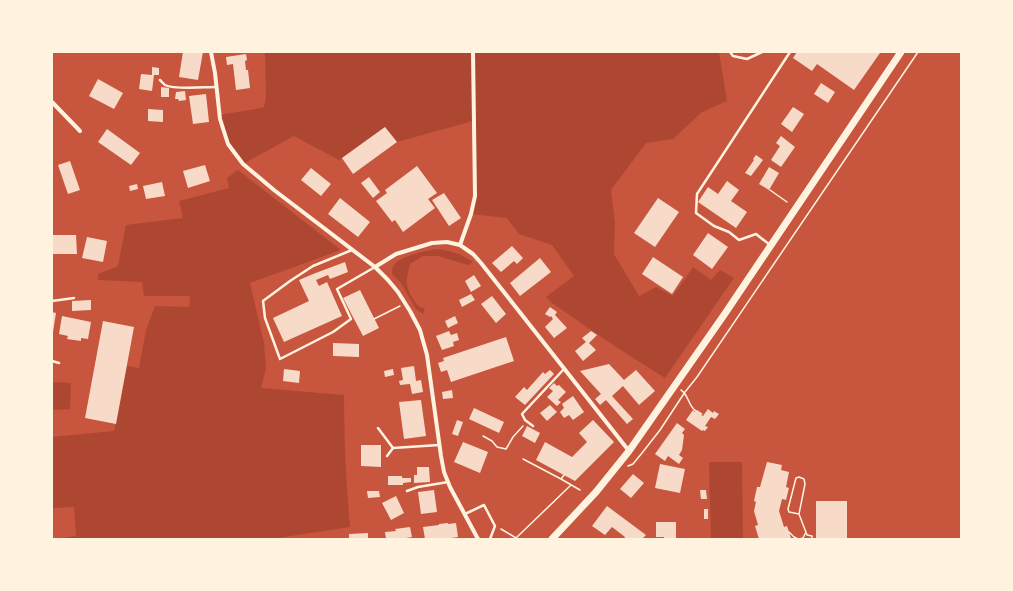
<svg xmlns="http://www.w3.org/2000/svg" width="1013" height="591" font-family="'Open Sans',sans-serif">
<rect width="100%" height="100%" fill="#c8553d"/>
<path fill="#ae4732" d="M265,52h454l8,49 -25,11 -29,27 -27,4 -35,47 4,33 -1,31 25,42 17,-9 17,9 20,-29 18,13 9,-10 14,8 -69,100 -49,-31 -64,-44 -6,-6 28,-21 -22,-31 -33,-11 -12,-16 -36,-4 4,-18 -2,-75 -76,21 -12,-15 -46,33 -45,-24 -51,28 -15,-20 -9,-29 37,-6 8,-2 2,-9z
M238,170l103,80 -91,33 14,60 2,26 -5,19 83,7c0,44 2,88 6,132l-79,12h-219l24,-3 -2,-29 -22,1v-71l62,-6 13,-65 12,2 7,-38 9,-24 34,1 1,-11h-46l-2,-14 -44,-2v-6l20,-8 8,-41 57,-7 -4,-17 50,-13 -2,-10z
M437,249c15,2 22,4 36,13l-5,3 -30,-9h-15l-13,8c-6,22 -4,25 9,43l6,1 -2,6 -7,-5 -15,-26 -9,-9c0,-3 0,-7 2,-9 4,-8 33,-15 43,-16z
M52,382l19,1 -1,26 -18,1z
M709,462h33l1,77h-32z"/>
<path fill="#f7dbc8" d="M183,52h20l-5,28 -19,-3z
M797,52h82l1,1 -26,37 -37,-26 -5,7 -19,-13z
M246,54l1,6 -2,1 1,9h2l2,18 -14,2 -3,-26 -6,1 -1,-8z
M152,67l7,1v7h-5l-2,16 -13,-2 2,-15 11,1z
M98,79l25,14 -9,16 -25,-13z
M821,83l14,9 -7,11 -14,-9z
M161,87l8,1v9h-8z
M185,91l1,9 -7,1 -1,-2h-3l1,-7z
M206,94l3,28 -16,2 -4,-28z
M793,107l11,7 -12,18 -11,-8z
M148,109l15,1v12l-15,-1z
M385,127l12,15 -44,32 -11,-16z
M107,129l33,24 -9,12 -33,-23z
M781,136l14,11 -14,20 -10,-7 9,-14 -4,-3z
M756,155l7,5 -12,16 -6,-3 9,-13 -1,-1z
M70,161l10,29 -12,4 -10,-29z
M205,165l5,16 -22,7 -5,-17z
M417,166l20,27 -9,6 7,9 -32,24 -8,-12 -3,2 -16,-21 11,-8 -2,-3z
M769,167l10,6 -10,17 -10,-6z
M311,168l20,16 -10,12 -20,-16z
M369,177l11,15 -7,6 -12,-15z
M727,181l12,9 -8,11 16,11 -11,16 -38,-26 10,-15 10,7z
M162,182l3,14 -19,3 -3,-13z
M137,184l1,5 -8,2 -1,-5z
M444,193l17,25 -12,8 -17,-26z
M340,198l30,24 -12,15 -30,-23z
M658,198l21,14 -24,35 -21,-14z
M708,233l20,14 -16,22 -19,-14z
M52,235h24l1,19h-25z
M87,237l20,4 -4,21 -21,-4z
M512,246l11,12 -6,6 -3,-3 -13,11 -9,-9z
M653,257l30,20 -11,17 -30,-20z
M540,258l11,14 -31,24 -10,-13z
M345,262l3,10 -18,7 -2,-4 -12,5 3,6 8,-4 15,34 -58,26 -11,-24 36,-17 -10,-21 14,-6z
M474,275l7,11 -10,6 -6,-11z
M360,290l19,38 -16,8 -20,-38z
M471,294l4,6 -13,7 -3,-7z
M492,296l14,18 -10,9 -15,-19z
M91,300v10l-19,1v-10z
M550,307l7,5 -2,3 12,13 -13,10 -9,-11 8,-8 -2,-3 -1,1 -5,-3z
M52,312l4,1 -3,19h-1z
M62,316l29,6 -3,17 -7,-1v3l-14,-2 1,-3 -9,-2z
M455,316l3,7 -10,5 -3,-7z
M103,321l31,6 -18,97 -31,-6z
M449,331l2,4 6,-2 2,7 -6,2 1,4 -12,4 -6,-14z
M591,331l6,4 -8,8 7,7 -13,11 -8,-10 11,-9 -4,-4z
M506,337l8,24 -63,21 -4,-12 -6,2 -3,-9 6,-2 -1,-3z
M333,343l26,1v13l-26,-1z
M609,364l15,16 12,-10 19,21 -16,14 -16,-19 -11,10 21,23 -6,5 -21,-24 -6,5 -5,-6 6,-5 -21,-23z
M414,366l2,15 5,-1 2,12 -11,2 -2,-10 -10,1 -1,-4 4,-1 -2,-12z
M284,369l16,2 -1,12 -16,-2z
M393,369l1,6 -9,2 -1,-6z
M550,370l4,4 -29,31 -10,-8 9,-10 3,3 16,-18 2,2z
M554,383l3,3 2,-1 7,7 -8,8 3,2 -4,4 -10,-9 6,-6 -4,-3z
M452,390l1,8 -10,1 -1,-7z
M573,396l11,16 -11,8 -4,-5 -5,3 -4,-6 4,-4 -2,-4z
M421,400l5,36 -22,3 -5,-37z
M550,405l7,7 -10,9 -7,-8z
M474,408l30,14 -5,11 -30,-14z
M708,409l5,4 1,-2 5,3 -4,5 -4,-2 -6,9 3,1 -3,4 -2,-1 -1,1 -16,-11 7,-10 2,2 2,-2 6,4 -2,1 2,1z
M457,420l6,2 -5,14 -6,-2z
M593,420l21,22 -39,39 -39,-21 9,-18 27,15 15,-15 -8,-9z
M677,423l8,6 -3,4 2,2 -2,15 -3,5 4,3 -4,6 -11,-8 -3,5 -10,-7z
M527,426l13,7 -5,10 -13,-7z
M463,442l25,10 -8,21 -26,-11z
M361,445h20v22l-20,-1z
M767,462l15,3 -1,5 8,2 -3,15 3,1 -3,12 -4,-1 -3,12 5,16 3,-1 4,12 -3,1h-29l-4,-13 3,-1 -4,-14 2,-9 -2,-1 3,-14h3z
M660,464l25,5 -5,24 -25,-5z
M417,467h12l1,15 -16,1v-8h3z
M633,474l11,9 -13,15 -11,-9z
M388,476h14v2h9v4l-8,1v2h-15z
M434,490l3,22 -16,2 -3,-22z
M700,490h6l1,9h-6z
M367,491h12l1,6 -12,1z
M396,496l8,17 -13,7 -9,-17z
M816,501h31v38h-31z
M607,506l39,29 -4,4h-18l1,-2 -13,-10 -7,8 -13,-9z
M704,509h4v10h-4z
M656,522h20v17h-12v-2h-8z
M448,523v1l8,-1 2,14 -7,1v1h-26l-2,-12 16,-2v-1z
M410,527l2,10 -6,1v1h-20l-1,-7 11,-1 -1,-2z
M368,533v6h-19v-5z"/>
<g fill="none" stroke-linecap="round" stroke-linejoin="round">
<path stroke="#fff3e0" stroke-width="1.5" d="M770,190l17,12
M374,319l26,-13
M681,390c8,5 7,16 15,21
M483,436l9,5 5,6 9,2 7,-12 10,-11
M523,459l38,20
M628,466l5,-2 9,-11 18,-23 25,-38 12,-15 221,-325
M564,475l-3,4 19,11
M799,514l-10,-2 -1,-3 8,-31 3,-1 5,2 1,5 -6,30 8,21 5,1v3
M501,529l15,9 55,-53
M789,532l5,5 4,2
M799,539l4,-1 3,-6"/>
<path stroke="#fff3e0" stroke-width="2.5" d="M730,52l3,4 14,3 15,-7
M160,80c2,2 2,3 5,5 9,5 39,2 51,2
M770,245l-14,-11 -17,6 -10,-8 -15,-6 -18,-13 1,-19 93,-142
M352,250l-39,16 -23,15 -27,20 2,17 15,41 53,-27 18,-13 -14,-30 38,-22
M52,301l22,-3
M52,361l7,2
M533,426l-8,-6 -3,-6 42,-45
M378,428l15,20 46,-3
M387,456l6,-8
M407,491l11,-4 30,-5
M465,514l19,-9 11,21 -5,13"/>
<path stroke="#fff3e0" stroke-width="4" d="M211,52l4,21 5,46 8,25 15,20 31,26 101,77 13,13 10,12 12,19 10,19 7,25 14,101 3,16 6,15 28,52
M52,102l28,29
M460,245l11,-31 4,-18 -2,-144
M375,267l21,-13 36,-11 15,-1 13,3 13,9 8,9 148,188"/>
<path stroke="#fff3e0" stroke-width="7" d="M552,539l44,-47 33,-41 95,-136 177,-263"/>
</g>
<rect width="1013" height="591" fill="none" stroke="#fff3e0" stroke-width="106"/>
</svg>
